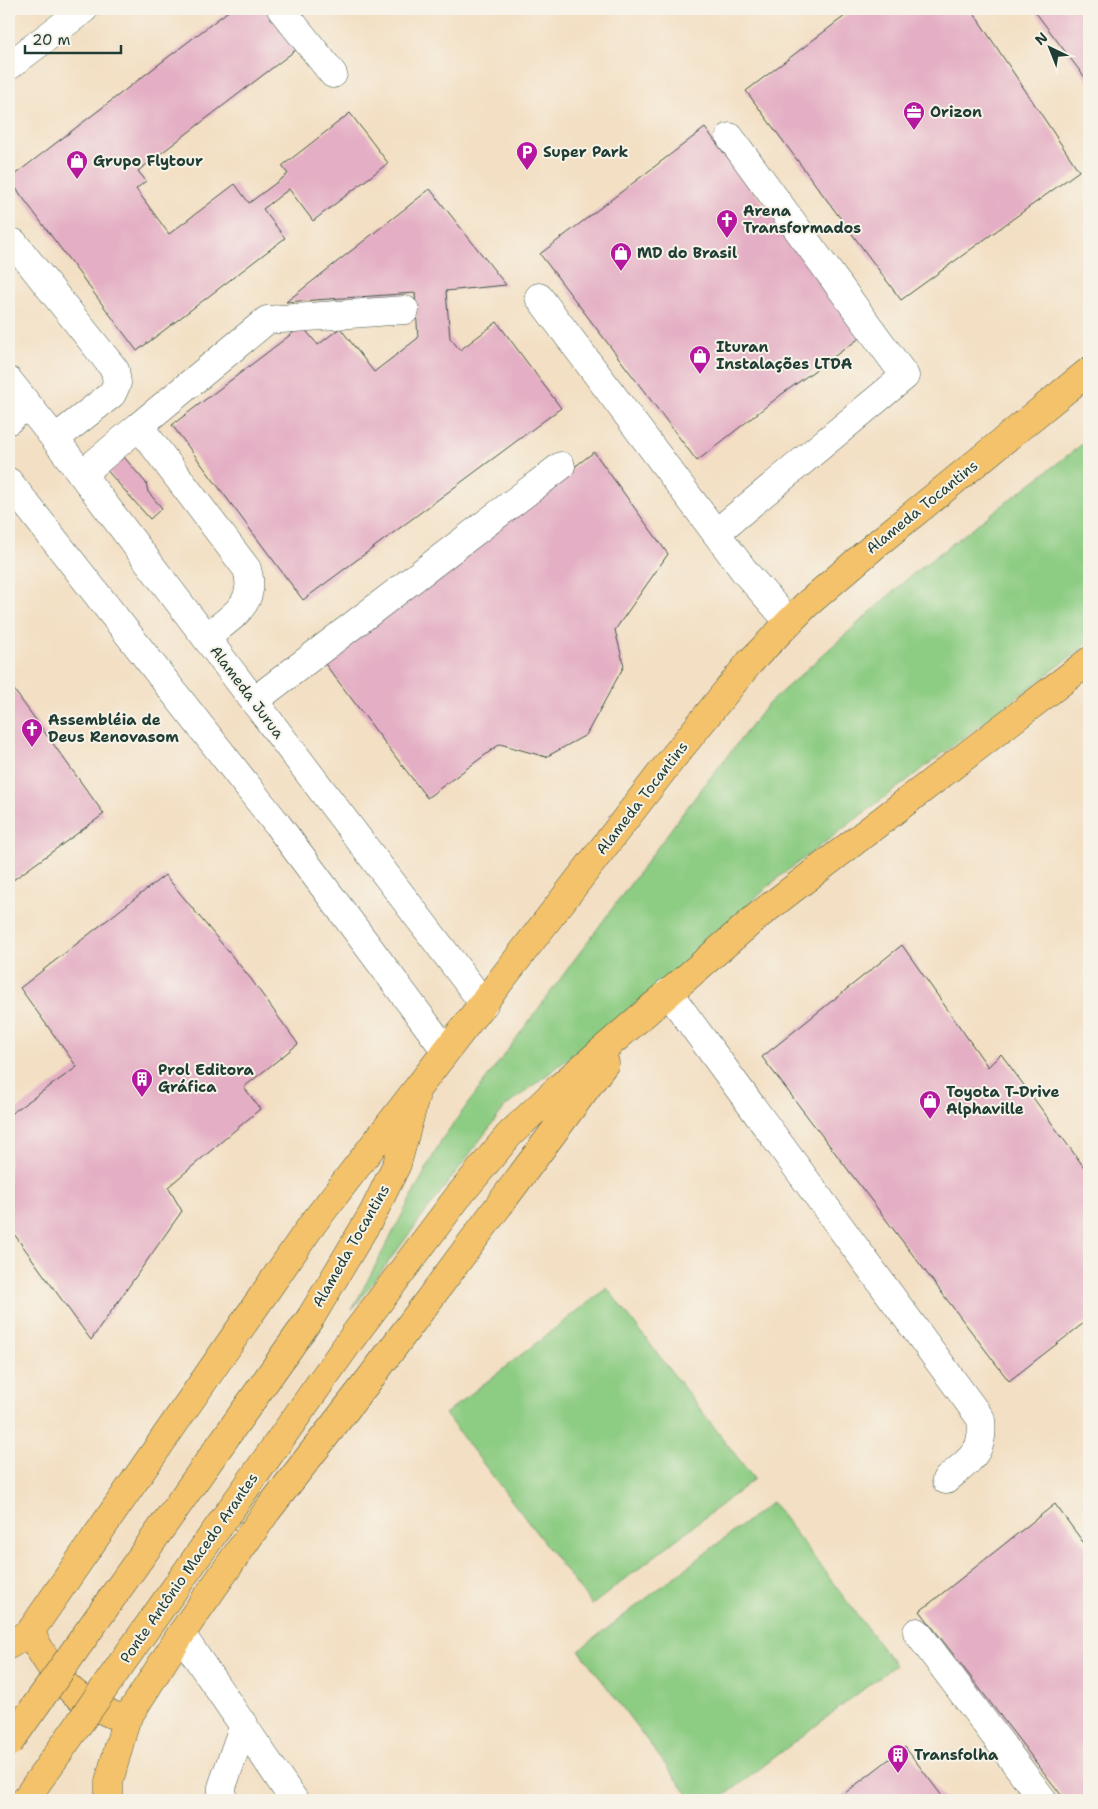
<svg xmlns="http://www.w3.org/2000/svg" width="1098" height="1809" font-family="'Shantell Sans',sans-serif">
<rect width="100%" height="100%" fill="#f7f3e8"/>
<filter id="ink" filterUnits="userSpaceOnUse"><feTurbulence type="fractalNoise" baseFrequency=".02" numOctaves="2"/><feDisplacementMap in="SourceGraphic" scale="10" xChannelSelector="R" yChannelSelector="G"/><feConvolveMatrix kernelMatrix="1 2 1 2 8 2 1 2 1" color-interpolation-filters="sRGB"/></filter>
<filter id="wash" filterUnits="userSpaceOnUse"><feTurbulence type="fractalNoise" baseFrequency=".0096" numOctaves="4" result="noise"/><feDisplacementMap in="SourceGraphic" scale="20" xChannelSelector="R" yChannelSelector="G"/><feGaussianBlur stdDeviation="1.12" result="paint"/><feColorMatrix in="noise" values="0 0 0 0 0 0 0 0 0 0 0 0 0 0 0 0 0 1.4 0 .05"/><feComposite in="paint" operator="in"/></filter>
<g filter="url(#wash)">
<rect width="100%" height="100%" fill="#f3dfc3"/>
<path fill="#8dcc83" stroke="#56845c" d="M1089,439v204l-310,234 -95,86 -98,82 -81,62 -153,203 90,-171 243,-329 83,-106 146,-131z
M607,1288l147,191 -162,126 -147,-191z
M772,1502l123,163 -176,135h-27l-113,-150z"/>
<g id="blocks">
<path fill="#e4afc4" d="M231,9h35l31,40 -159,122 8,10 -10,8 33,45 66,-50 14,19 39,-29 -6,-8 68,-53 38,50 -75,58 -24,-32 -26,20 22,29 -148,113 -128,-172z
M854,9h117l108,162 -178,129 -155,-209z
M1033,9h56v74z
M705,128l159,207 -82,59 -85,67 -157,-207z
M430,189l76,96 -60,6 4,47 10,12 37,-28 64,86 -258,192 -131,-175 130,-99 16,19 22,-17 34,44 44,-34 -3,-45 -129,9z
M594,452l74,102 -53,76 9,36 -38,69 -40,22 -46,-13 -73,54 -105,-138z
M116,454l5,6 3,-3 22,26 2,9 14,16 -12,11 -47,-53z
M9,683l95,131 -95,69z
M165,875l86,104 47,65 -54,43 16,22 -92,78 14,24 -91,129 -82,-113v-112l68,-48 -57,-79z
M902,945l86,122 13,-13 88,120v145l-80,62 -247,-324z
M1055,1504l34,46v250h-24l-145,-189z
M905,1747l40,53h-109z"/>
</g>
</g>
<g filter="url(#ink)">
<use href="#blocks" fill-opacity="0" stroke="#3f5549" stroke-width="1"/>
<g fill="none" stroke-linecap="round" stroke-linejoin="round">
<g stroke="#3f5549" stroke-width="29">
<path id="minor" d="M281,9l52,65
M9,66l75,-57
M14,243l101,127 2,13 -5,11 -57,45
M539,297l206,275 44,50
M9,381l46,58 429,565
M9,420l18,-15
M82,474l57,-48
M9,482l268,342 169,227
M716,533l189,-157 -175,-239
M206,638c24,-21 52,-33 41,-69l-108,-143 128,-106 138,-10
M254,701l307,-235
M668,992l313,427c4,34 -11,40 -35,61
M917,1632l126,168
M181,1634l113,166
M222,1800v-13l22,-63"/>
</g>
<g stroke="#3f5549" stroke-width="29">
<path id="major" d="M311,1317l62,-104 24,-49 18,-66
M354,1335l103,-137 52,-63 53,-50 197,-170 330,-254
M30,1632c27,50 42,68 96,88
M9,1645l21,-13 281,-406 360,-466 79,-98 56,-57 73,-63 210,-171
M109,1800v-18l17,-62 55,-86 86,-123 105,-135 233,-313"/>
</g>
<use href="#minor" stroke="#fff" stroke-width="28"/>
<use href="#major" stroke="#f4c26a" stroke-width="28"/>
<g stroke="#3f5549" stroke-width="29" stroke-linecap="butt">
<path id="major-bridge" d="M9,1743l302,-426
M25,1800l329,-465"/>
</g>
<use href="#major-bridge" stroke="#f4c26a" stroke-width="28"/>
</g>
</g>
<defs>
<g id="office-pin" transform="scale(1.125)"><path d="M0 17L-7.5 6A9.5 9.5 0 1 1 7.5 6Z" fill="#b5179e" stroke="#f7f3e8"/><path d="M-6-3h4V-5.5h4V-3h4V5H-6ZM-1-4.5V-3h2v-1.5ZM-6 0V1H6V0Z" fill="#fff"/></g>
<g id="parking-pin" transform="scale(1.125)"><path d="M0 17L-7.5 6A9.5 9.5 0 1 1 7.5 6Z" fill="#b5179e" stroke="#f7f3e8"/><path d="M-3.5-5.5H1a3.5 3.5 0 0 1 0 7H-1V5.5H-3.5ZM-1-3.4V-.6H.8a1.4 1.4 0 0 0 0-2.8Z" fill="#fff"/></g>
<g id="shop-pin" transform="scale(1.125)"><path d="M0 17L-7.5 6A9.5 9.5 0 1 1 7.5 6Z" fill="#b5179e" stroke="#f7f3e8"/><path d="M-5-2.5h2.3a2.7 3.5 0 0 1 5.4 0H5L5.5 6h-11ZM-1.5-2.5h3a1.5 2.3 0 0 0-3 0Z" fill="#fff"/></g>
<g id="church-pin" transform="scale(1.125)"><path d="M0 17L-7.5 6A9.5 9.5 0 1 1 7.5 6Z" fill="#b5179e" stroke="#f7f3e8"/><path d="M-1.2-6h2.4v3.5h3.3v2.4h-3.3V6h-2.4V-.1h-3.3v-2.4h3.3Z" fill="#fff"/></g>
<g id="building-pin" transform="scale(1.125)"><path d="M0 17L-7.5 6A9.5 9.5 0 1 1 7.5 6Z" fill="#b5179e" stroke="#f7f3e8"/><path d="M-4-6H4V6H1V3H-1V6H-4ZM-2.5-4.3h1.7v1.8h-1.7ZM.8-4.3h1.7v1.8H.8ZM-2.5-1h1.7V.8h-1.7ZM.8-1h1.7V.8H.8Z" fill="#fff"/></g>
</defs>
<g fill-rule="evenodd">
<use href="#office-pin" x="914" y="112"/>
<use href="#parking-pin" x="527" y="152"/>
<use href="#shop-pin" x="77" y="161"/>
<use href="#church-pin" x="727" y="220"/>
<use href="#shop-pin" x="621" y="253"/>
<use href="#shop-pin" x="700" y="356"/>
<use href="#church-pin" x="32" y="729"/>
<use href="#building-pin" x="142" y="1079"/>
<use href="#shop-pin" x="930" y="1101"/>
<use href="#building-pin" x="898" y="1755"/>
</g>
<g text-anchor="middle" stroke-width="4" stroke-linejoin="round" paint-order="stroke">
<g font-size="15" font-weight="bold" fill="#1f3d34" stroke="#f7f3e8" text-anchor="start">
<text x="930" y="117">Orizon</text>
<text x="543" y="157">Super Park</text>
<text x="93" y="166">Grupo Flytour</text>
<text x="743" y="216">Arena<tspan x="743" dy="17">Transformados</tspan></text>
<text x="637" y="258">MD do Brasil</text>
<text x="716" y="352">Ituran<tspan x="716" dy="17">Instalações LTDA</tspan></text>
<text x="48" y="725">Assembléia de<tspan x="48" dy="17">Deus Renovasom</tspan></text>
<text x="158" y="1075">Prol Editora<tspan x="158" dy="17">Gráfica</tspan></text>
<text x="946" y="1097">Toyota T-Drive<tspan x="946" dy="17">Alphaville</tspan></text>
<text x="914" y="1760">Transfolha</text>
</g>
<g font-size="15" fill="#1f3d34" stroke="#f7f3e8">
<text transform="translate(922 507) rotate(-39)" y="5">Alameda Tocantins</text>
<text transform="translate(247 692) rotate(53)" y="5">Alameda Jurua</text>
<text transform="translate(642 798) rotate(-52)" y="5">Alameda Tocantins</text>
<text transform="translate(351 1246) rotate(-60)" y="5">Alameda Tocantins</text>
<text transform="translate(189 1568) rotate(-55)" y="5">Ponte Antônio Macedo Arantes</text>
</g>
</g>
<rect width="1098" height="1809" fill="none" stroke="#f7f3e8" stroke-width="30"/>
<g transform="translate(1050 48) rotate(317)" stroke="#f7f3e8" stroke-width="4" paint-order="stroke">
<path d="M0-4L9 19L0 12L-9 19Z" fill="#1f3d34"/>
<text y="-8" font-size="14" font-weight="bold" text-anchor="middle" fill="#1f3d34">N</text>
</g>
<path d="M25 45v8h96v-8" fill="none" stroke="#1f3d34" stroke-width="2.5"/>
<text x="32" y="45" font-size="15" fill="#1f3d34" stroke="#f7f3e8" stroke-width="4" paint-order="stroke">20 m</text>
</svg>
